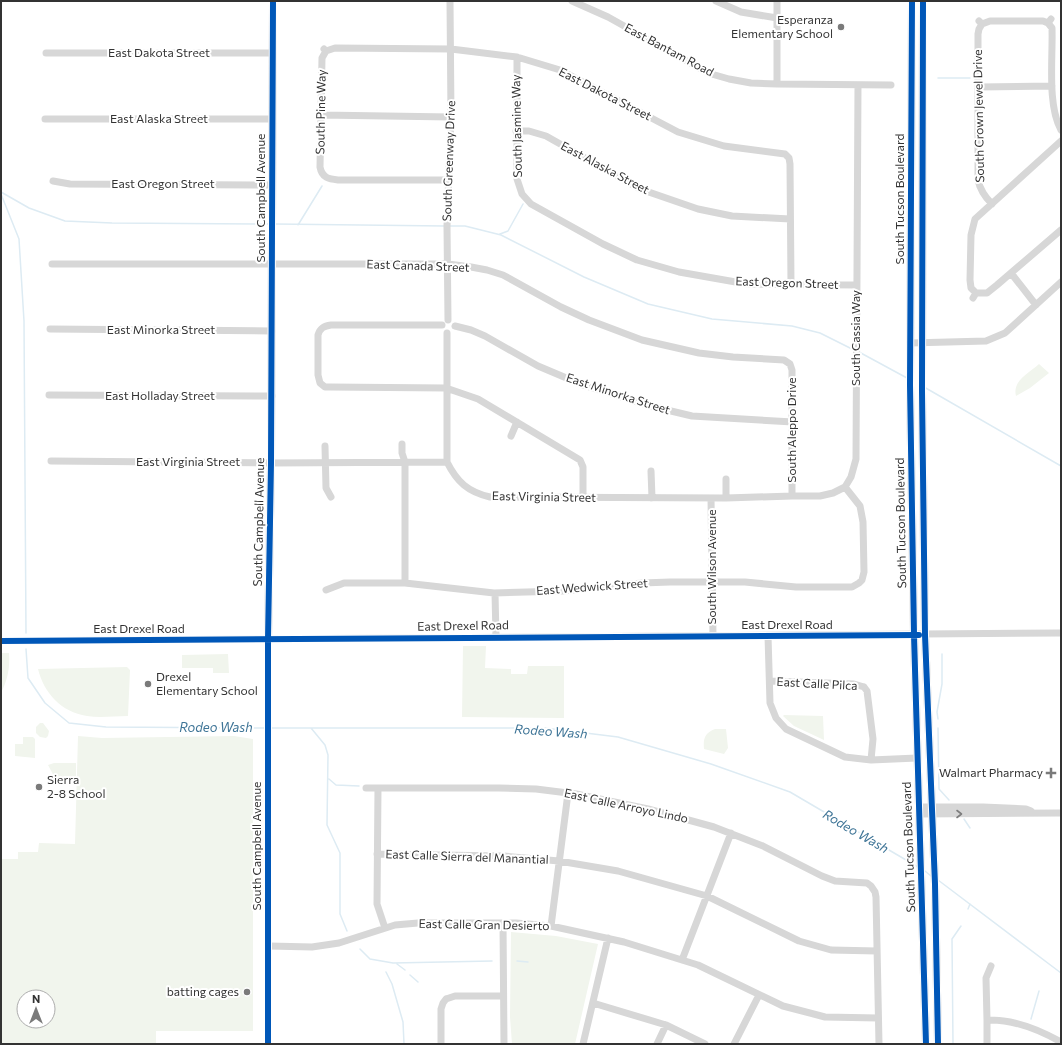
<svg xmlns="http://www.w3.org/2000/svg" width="1062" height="1045" font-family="Commissioner,sans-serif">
<rect width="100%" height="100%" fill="#fff"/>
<path fill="#f1f5ed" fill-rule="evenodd" d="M1039,364l10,9 -19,15 -14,8c-4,-15 13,-23 23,-32z
M463,646h23l-1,22 26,1v5h16l1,-8h36v52l-102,-1z
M1,653h8c1,15 -1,26 -8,40z
M228,654l1,19h-16v-5h-31v-13z
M127,667l3,3 -2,46c-14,0 -28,2 -41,0 -26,-4 -43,-23 -49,-47z
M784,715l39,1 1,24 -30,-14 -11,-10z
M40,723h3l6,8 -1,5 -2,2 -6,-1 -4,-4v-6z
M715,729h11l2,19 -4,6 -20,-5c-1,-11 1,-16 11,-20z
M78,736l24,2 132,-2 19,3v292h-97v13h-155v-185h17v-7h20l1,-9 36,1zM24,997h24v24h-24z
M23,737h10l2,2v19l-20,-2v-12h8z
M54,763h22v17h-20l-8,-15z
M511,932l45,4 42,8 -23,100h-63l-2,-27z"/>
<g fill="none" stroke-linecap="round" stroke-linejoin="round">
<path stroke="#ddebf3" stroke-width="1.5" d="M938,78h32
M1,192l28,16 36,13 47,2 157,1
M1,194l18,45 5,82 2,312
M275,224l170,2
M298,225l24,-39
M449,226h16l36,9 83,42 64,27 64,15 80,7 28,7 34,17
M500,234l8,-3 15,-27
M859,352l48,26
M924,387l137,79
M26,649l2,29 17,25 24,20 37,4 159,1
M938,719l-1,-7 5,-28v-30
M271,728h274l73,9 93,27 79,28 128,75
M311,728l14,17 3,10 -1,70 13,28v61l7,17
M938,728l1,61 10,11
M329,779l7,6 23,1
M964,819l6,9
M925,871l6,5
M938,880l123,93
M968,909l2,-5
M360,949l10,10 23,4 99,-2
M517,961l11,1
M397,964l8,6
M386,972l6,12 11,38 1,22
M410,975l8,7
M1031,1019l8,-28
M953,1044l-1,-105 9,-13"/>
<path stroke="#d7d7d7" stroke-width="7" d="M572,1l36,16 100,56 21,6 22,4 26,1 114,1
M716,1l25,11 36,6
M777,1v83
M1051,19l-3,4 4,5c1,30 -5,77 9,102
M979,21l3,3 8,-3h53l5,2
M982,24l-3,5 -1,5v146c2,10 7,17 14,24
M324,49l2,2 -4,7 -2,109c2,11 9,12 18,13h110
M326,51l9,-3 116,1 66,8 43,13 118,62 46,14 61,8 4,4 1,6 1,120
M46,53h227
M517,57v122l5,15 9,10 72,40 34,16 42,12 68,12 109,1
M979,87l73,-1
M321,115l130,2
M45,119h227
M516,131h13l17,5 94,53 58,20 34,7 58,3
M53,181l17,3 202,1
M52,264h396l23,3 16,3 16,5 58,32 28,13 53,20 57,13 34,4 51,3 6,4 2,6v126
M1011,273l25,32
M976,293l-5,-5 -1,-8 1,-45 4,-16 86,-78
M973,298l3,-5h11l10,-8 64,-55
M448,320l-1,-94 4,-109 -1,-116
M442,325h-111c-7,1 -11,3 -13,10v40l2,8 5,4h5l116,1 32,11 102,61 3,7v31
M455,326l16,4 14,6 53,30 45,19 67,21 42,10 101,6
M50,329l222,2
M447,333v129c10,20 21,30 43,35l236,1 66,-2h28l13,-3 12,-6
M910,343l76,-2 19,-8 56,-51
M49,395l223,1
M511,436l6,-14
M402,444v9l3,9v121
M325,446l1,42 5,9
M51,461l220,2 176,-1
M651,471l1,27
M726,479v19
M711,498l2,138
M326,590l18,-7h61l89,10 69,-2 79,-8 28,-1h75l51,5h56l7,-4 3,-3 2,-8 -1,-50 -3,-16 -15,-19 6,-10 5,-18 2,-374
M495,593l1,44
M768,636l2,67 6,15 10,11 59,28 26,3 46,-2
M1,641l1060,-8
M770,681l84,3 10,3
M864,687l3,4 6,48 -2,21
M366,788h133l37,1 40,5 72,15 66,18 49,19 59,30 13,5 32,2 4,3
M378,788l-1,116 8,24
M919,807h64l43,2 5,2
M920,814l141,-1
M377,854l126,2 56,5 59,10 89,25 92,45 32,9 46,1
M871,886l4,6 1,5 3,147
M503,923l1,121
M551,926l17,-133
M269,946l43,1 27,-4 56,-18 23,-2h98l35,3 73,16 74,23 85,41 42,11 53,1
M682,960l49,-127
M446,999l9,-3h48
M593,1003l73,22 39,19
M987,1020l-1,-42 5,-12
M441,1044v-35l2,-6 3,-4
M583,1044l25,-106
M657,1044l9,-19
M734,1044l25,-49
M987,1044v-24c26,-1 51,9 74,22"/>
<path stroke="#cacaca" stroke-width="8" d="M912,1l-2,384 4,250 12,409
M923,1l-1,390 3,244 10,249 3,160
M268,1044v-405l3,-176 2,-462"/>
<g stroke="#fff" stroke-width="8">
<path id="cycleway" d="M912,1l-2,384 4,250 12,409
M923,1l-1,390 3,244 10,249 3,160
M1,641l918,-6
M268,1044v-405l3,-176 2,-462"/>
</g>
<use href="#cycleway" stroke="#0057b8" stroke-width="6"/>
</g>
<defs><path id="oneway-chevron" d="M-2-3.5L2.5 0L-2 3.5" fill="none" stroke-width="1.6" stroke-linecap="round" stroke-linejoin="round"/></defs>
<use stroke="#7d7d7d" href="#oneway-chevron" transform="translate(959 814)"/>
<g fill="#7a7a7a" stroke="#fff" stroke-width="1.5">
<circle cx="841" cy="27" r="4"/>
<circle cx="148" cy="684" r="4"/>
<path d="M1049 767h4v4h4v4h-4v4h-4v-4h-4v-4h4z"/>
<circle cx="39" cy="787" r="4"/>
<circle cx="247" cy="992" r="4"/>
</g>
<g text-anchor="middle" stroke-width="4" stroke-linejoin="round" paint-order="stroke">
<g font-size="12" fill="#333" stroke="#fff" text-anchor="end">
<text x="833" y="24">Esperanza<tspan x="833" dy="14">Elementary School</tspan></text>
<text x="156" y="681" text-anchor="start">Drexel<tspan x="156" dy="14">Elementary School</tspan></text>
<text x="1043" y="777">Walmart Pharmacy</text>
<text x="47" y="784" text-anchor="start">Sierra<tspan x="47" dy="14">2-8 School</tspan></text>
<text x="239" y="996">batting cages</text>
</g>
<g font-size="12" fill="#333" stroke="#fff">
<text transform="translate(669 50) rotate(28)" y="4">East Bantam Road</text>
<text x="159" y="57">East Dakota Street</text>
<text transform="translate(605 94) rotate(27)" y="4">East Dakota Street</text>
<text transform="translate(321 112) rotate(-89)" y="4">South Pine Way</text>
<text transform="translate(979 116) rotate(-91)" y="4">South Crown Jewel Drive</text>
<text x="159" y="123">East Alaska Street</text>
<text transform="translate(517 126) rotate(-91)" y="4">South Jasmine Way</text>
<text transform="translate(449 161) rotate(-88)" y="4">South Greenway Drive</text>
<text transform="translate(605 168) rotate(28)" y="4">East Alaska Street</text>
<text x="163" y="188">East Oregon Street</text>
<text transform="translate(261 198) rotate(-90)" y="4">South Campbell Avenue</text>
<text transform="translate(900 199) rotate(-90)" y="4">South Tucson Boulevard</text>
<text transform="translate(418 266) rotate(2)" y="4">East Canada Street</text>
<text transform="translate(787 283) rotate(2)" y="4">East Oregon Street</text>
<text x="161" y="334">East Minorka Street</text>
<text transform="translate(856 338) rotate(-90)" y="4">South Cassia Way</text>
<text transform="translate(618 394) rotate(18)" y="4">East Minorka Street</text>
<text x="160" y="400">East Holladay Street</text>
<text transform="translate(792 430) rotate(-90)" y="4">South Aleppo Drive</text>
<text x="188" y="466">East Virginia Street</text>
<text transform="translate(544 497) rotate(1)" y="4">East Virginia Street</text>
<text transform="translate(259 522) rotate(-89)" y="4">South Campbell Avenue</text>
<text transform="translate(901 523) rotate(-91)" y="4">South Tucson Boulevard</text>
<text transform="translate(712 567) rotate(-90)" y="4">South Wilson Avenue</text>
<text transform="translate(592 587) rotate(-4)" y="4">East Wedwick Street</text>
<text x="787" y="629">East Drexel Road</text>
<text transform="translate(463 626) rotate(-1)" y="4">East Drexel Road</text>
<text x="139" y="633">East Drexel Road</text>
<text transform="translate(817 684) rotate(3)" y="4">East Calle Pilca</text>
<text transform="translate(626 806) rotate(12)" y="4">East Calle Arroyo Lindo</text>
<text transform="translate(257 846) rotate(-90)" y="4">South Campbell Avenue</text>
<text transform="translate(909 847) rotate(-92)" y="4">South Tucson Boulevard</text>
<text transform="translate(467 857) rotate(2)" y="4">East Calle Sierra del Manantial</text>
<text transform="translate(484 925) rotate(1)" y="4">East Calle Gran Desierto</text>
</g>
<g font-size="13" font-style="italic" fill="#3f7597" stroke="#fff">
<text x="216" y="732">Rodeo Wash</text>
<text transform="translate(551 731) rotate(4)" y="5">Rodeo Wash</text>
<text transform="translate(856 831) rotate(30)" y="5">Rodeo Wash</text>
</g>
</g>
<rect width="1062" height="1045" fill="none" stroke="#333333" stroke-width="4"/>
<g transform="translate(36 1009)"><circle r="19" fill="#ffffff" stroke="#adadad"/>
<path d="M0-3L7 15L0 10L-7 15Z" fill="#7a7a7a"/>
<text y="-6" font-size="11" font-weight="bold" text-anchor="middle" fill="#333333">N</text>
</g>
</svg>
